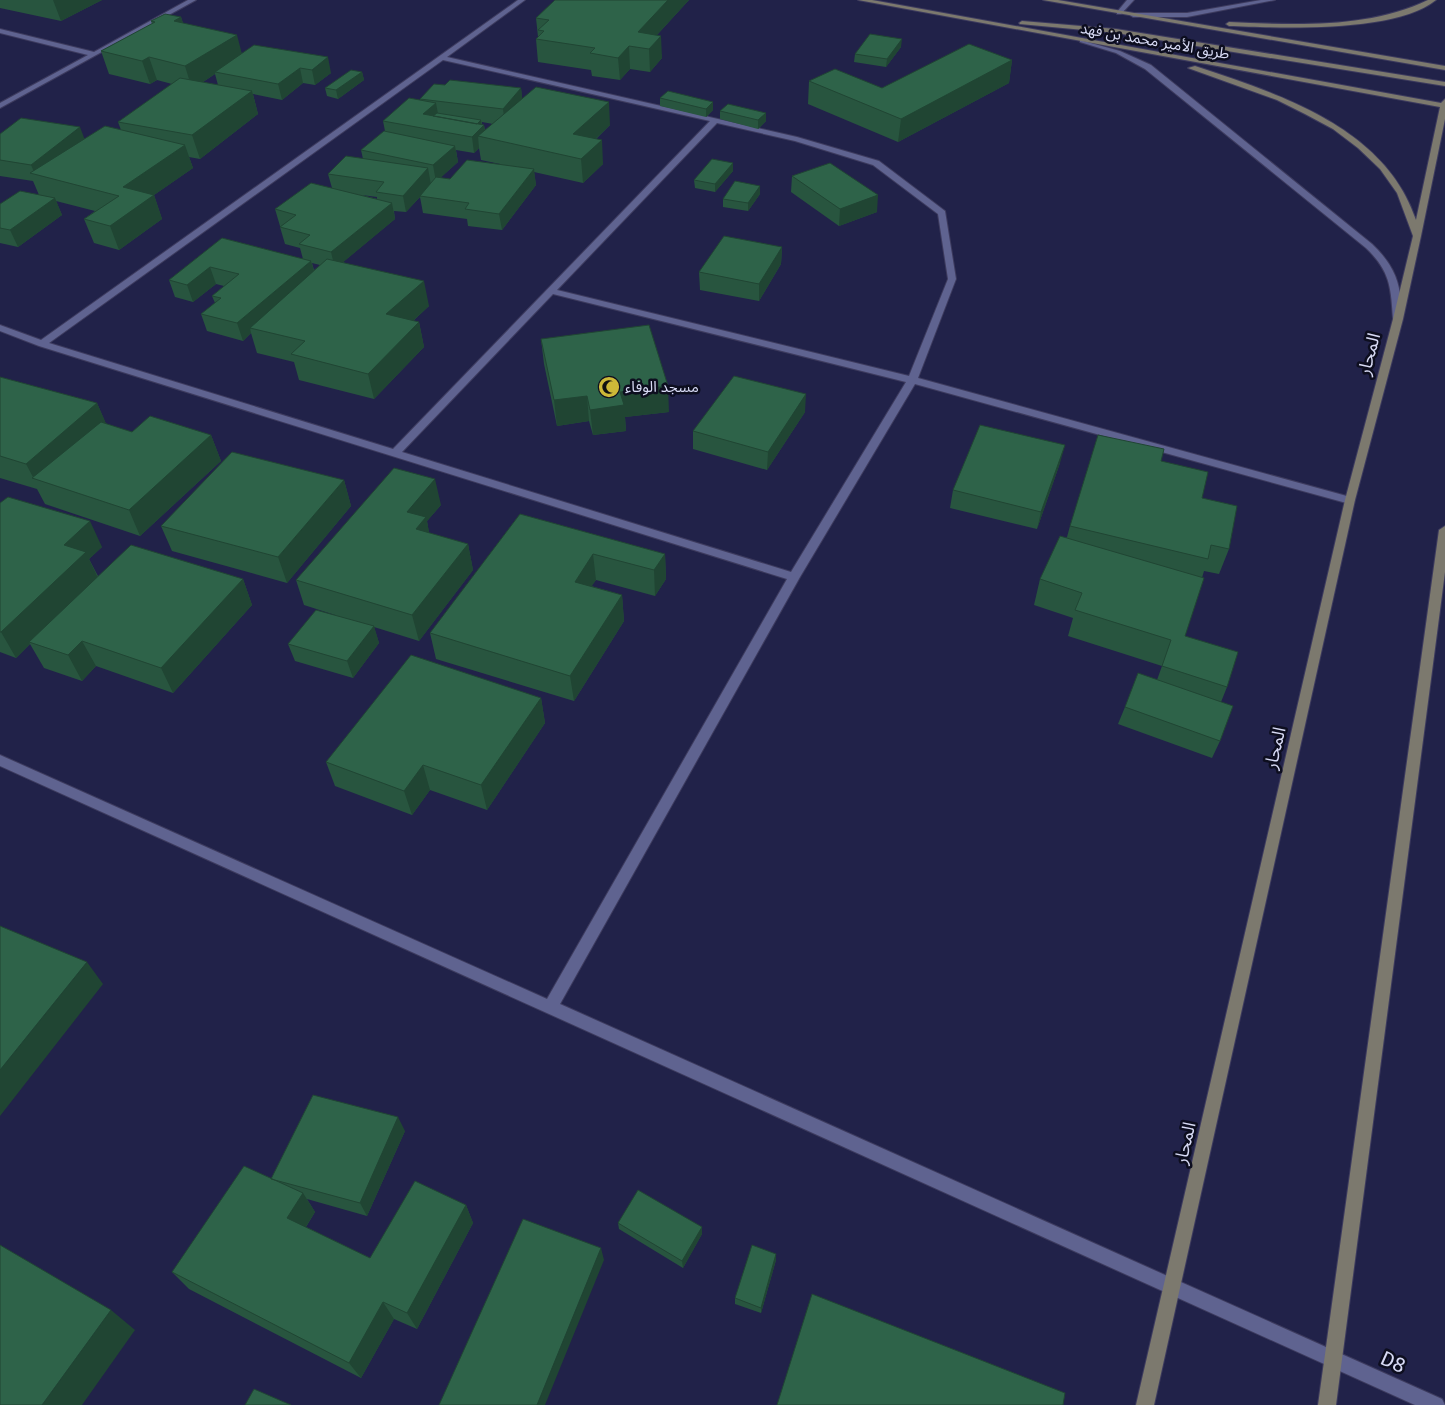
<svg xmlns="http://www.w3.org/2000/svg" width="1445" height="1405" font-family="'Fira Sans','Noto Sans Arabic',sans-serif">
<rect width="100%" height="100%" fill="#212249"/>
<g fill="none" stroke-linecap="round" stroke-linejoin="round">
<g stroke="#3d3b5e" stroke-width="2">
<path id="lane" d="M1127,0h7l-13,14h-4v-2z
M1261,0h14l-88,17h-54l-3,-2 3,-2h54z
M1080,40l40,11 31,14 221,179c18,17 27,33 29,58 1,6 2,13 0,19l-3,1 -5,-3c-2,-32 -3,-48 -27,-71l-221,-179 -29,-16 -36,-11z"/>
</g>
<g stroke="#3d3b5e" stroke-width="2">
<path id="street" d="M188,0h8l-196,108v-5l88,-48 -88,-22v-4l94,23z
M518,0h7l-78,57 350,80 82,24 66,50 11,68 -38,99 436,120 1,2 -5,4 -435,-120 -115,193 -240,427 882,395 3,6h-30l-1415,-639v-11l547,244 240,-420 -748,-233 -39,-15v-6l41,15zM443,60l267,61 -317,328 -344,-106zM717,123l78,18 78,24 65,49 10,65 -39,97 -352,-86zM553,294l353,88 -115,190 -389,-120z"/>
</g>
<g stroke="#3d3b5e" stroke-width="2">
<path id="secondary" d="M858,0h14l569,103 4,-4v20l-24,117 -18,83 -48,181 -201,905h-18l209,-905 48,-181 20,-83 -16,-43 -17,-24 -22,-21 -25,-19 -28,-15 -28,-14 -89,-32 7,-2c84,28 190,61 221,154l24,-113z
M1043,0h15l387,66v4z
M1428,0h8c-40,33 -155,28 -207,26l-3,-2 3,-2c66,3 138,7 199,-22z
M1022,21l94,8 329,53v4l-329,-53 -96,-9 -1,-1z
M1445,526v46l-109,833h-18l121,-875z"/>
</g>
<use href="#lane" fill="#5f6390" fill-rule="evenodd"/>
<use href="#street" fill="#5f6390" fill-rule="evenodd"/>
<use href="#secondary" fill="#7c796e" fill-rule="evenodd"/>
</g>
<path fill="#28553f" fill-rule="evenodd" d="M0,0h102l-41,21 -61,-13z
M555,0h134l-32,35 5,23 -12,14 -20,-3 -10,11 -28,-4 -1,-6 -53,-8 -2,-23 2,-2 -2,-19z
M181,17l2,6 59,30 89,20 -16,12 -12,-2 -21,17 -29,-6 5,20 -58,45 -11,-2 4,11 -39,27 8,24 -43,31 -25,-7 -10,-24 11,-8 -39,-10 6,14 -44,32 -18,-4v-39l39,-9 -6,-14 -33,-5v-42l84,5 37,-9 -3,-8 54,-38 -15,-4 -7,4 -41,-10 -8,-23 51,-27 -1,-3zM215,74l3,11 -15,-3z
M901,47l-15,20 -32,-5 1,-8z
M1012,60l-3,23 -111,59 -90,-38 1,-23 73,7z
M362,72l2,8 -26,19 -11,-3 -2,-8z
M445,85l76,3 1,11 88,26 -14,14 7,25 -20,19 -49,-11 2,13 -34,45 -34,-4 -1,-7 -44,-6 -3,-16 -14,15 -12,-1 1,8 -52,43 86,44 -16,15 6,1 5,25 -50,52 -75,-19 -5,-18 -37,-9 -6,-20 -8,8 -36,-10 -6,-17 14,-11 -3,-7 12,-10 -8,-2 -23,18 -18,-5 -6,-17 53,-42 81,21 -3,-11 -15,-4 -5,-17h1l-1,-1 -5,-17 57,-21 -4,-14 35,-15 -2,-9 24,-19 -2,-10 37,-21v-1zM482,122l11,2 -8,6 -1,-5h-2zM479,148l2,12 19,4 -50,15 -10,-1 18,-16 -2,-12 18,3zM362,195l15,2v2zM312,263l8,2 -6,5z
M660,98l53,12 -7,7 -46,-11z
M720,111l46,10 -8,8 -38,-10z
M733,163v8l-18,21 -20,-4 -1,-8z
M792,176l85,36 -38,14 -48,-34z
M760,194l-12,17 -25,-4v-8z
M782,247l-1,17 -22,37 -59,-11 -1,-18z
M541,339l128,73 -44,5 1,14 -33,4 -4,-14 -32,5 -13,-62z
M0,377l97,26 9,21 26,8 79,3 10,26 -81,75 -95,-32 -8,-15 -37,-11z
M805,412l-38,58 -74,-21v-18z
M1161,461l41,37 27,51 -10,25 -15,-3 -19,65 42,51 -6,15 -1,39 -8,17 -94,-34 7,-17 32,-27 5,-14 -94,-30 5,-18 -39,-13 6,-26 27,-42 3,-11z
M1060,463l-23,66 -87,-21 3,-18z
M344,480l7,26 -64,77 -115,-32 -11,-25z
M0,503l102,44 -13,12 9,17 145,3 9,26 -79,88 -77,-27 -14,15 -38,-13 -14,-24 -14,14 -16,-6z
M441,505l-14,16 2,12 39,11 5,26 -54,71 -45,-14 5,16 -26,35 -58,-17 -7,-17 47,-29 -31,-10 -8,-25z
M520,514l145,40 1,25 -11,17 -59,-16 -5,6 31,9 2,26 -50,80 -138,-42 -6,-26z
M541,698l4,25 -58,87 -57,-20 -18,25 -77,-29 -9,-24z
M405,1131l-38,85 -60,-17 8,13 -9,15 64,31 96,-53 7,18 -56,106 -23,-10 -33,59 -172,-89 -17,-17 99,-93z
M618,1223l84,4v7l-19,34 -64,-39z
M776,1254v6l-15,53 -26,-9v-6z"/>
<path fill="#204533" d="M53,0h49l-41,21z
M668,0h21l-45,49 -6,-17z
M181,17l7,22 -14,-18z
M237,35l6,23 -28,14v2l-23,15 -7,-23z
M661,36l1,22 -12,14 -1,-23z
M902,39l-1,8 -15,20 1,-8z
M629,46l1,23 -10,11 -2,-22z
M149,57l8,23 -7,4 -8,-23z
M328,57l3,16 -16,12 -3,-15z
M1012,60l-3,23 -111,59 3,-23z
M300,68l3,15 -21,17 -4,-16z
M362,72l2,8 -26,19 -2,-9z
M521,88l2,16 -18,21 -2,-16z
M252,91l6,23 -58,45 -8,-24z
M609,102l1,23 -35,33 -2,-24z
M713,102v8l-7,7v-8z
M436,103l3,16 -16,-5z
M766,113v8l-8,8v-9z
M481,120l1,7 2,-2 2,13 -8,-2 1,12 -5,5 -2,-16 1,-9z
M80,127l6,16 -51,31 -4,-9z
M602,140l1,24 -20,19 -2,-24z
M185,145l8,23 -39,27 8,24 -43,31 -9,-24 13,-39z
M455,146l3,16 -22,20 -3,-17z
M733,163v8l-18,21v-8z
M428,168l3,17 -25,27 -3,-16z
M534,169l2,16 -34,45 -3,-16z
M760,186v8l-12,17v-8z
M878,195l-1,17 -38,14 1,-17z
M55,198l7,17 -44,32 -8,-17z
M392,203l3,16 -60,50 -4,-17z
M782,247l-1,17 -22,37v-17z
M311,261l5,17 -66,50 1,5 -8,8 -6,-18z
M210,267l6,17 -23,18 -6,-17z
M424,281l5,25 -37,34 -6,-26z
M419,322l5,25 -50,52 -6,-25z
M668,386l1,26 -44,5 1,14 -33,4 -3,-25 30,-18z
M806,394l-1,18 -38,58 1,-18z
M587,396l2,25 -32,5 -3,-26z
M97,403l11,25 -74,51 -8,-15z
M211,435l10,26 -81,75 -11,-26z
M1065,445l-5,18 -23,66 4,-17z
M435,479l6,26 -14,16 4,22 -9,12 -15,-43z
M344,480l7,26 -64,77 -9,-26z
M90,521l12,26 -13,12 9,19 -69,64 1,2 -14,14 -15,-26 63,-87z
M468,544l5,26 -54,71 -7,-26z
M593,554l3,26 -18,27 -3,-25z
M665,554l1,25 -11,17 -1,-26z
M243,579l9,26 -79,88 -12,-25z
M622,595l2,26 -50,80 -4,-25z
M374,626l5,17 -26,35 -6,-17z
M82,641l14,25 -14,15 -14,-26z
M541,698l4,25 -58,87 -6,-25z
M423,765l7,25 -18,25 -8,-24z
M87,962l16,22 -103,132v-46z
M398,1117l7,14 -38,85 -7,-13z
M303,1193l12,19 -15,24 -13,-18z
M466,1205l7,18 -56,106 -10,-16z
M702,1227v7l-19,34 -1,-7z
M601,1248l3,12 -59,145h-8z
M776,1254v6l-15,53v-5z
M383,1302l11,17 -33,59 -12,-15z
M111,1310l24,20 -53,75h-40z"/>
<path fill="#2e6349" stroke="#204533" d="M555,0h113l-30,32 23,4 -12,13 -20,-3 -11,12 -28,-5 5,-5 -59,-9 8,-8 -6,-1 11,-10 -13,-2z
M165,14l16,3 -7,4 63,14 -52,31 -36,-9 -7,4 -41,-10 54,-29 -4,-1z
M870,34l32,5 -15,20 -32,-5z
M969,44l43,16 -111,59 -92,-38 26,-12 47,19z
M254,45l74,12 -16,13 -12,-2 -22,16 -63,-12z
M351,70l11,2 -26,18 -11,-2z
M180,78l72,13 -60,44 -74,-13z
M450,80l71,8 -18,21 -83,-10 14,-15 11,1z
M536,87l73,15 -36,32 29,6 -21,19 -103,-23z
M668,91l45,11 -7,7 -46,-11z
M409,98l27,5 -13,11 61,11 -12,12 -89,-16z
M728,104l38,9 -8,7 -38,-9z
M437,113l44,7 -4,4 -44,-8z
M21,118l59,9 -49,38 -31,-5v-26z
M105,126l80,19 -62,42 31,8 -44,31 -26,-7 35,-23 -89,-23z
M384,131l71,15 -22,19 -72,-15z
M346,156l82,12 -25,28 -27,-4 8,-10 -56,-8z
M712,159l21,4 -18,21 -21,-4z
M467,160l67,9 -35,45 -34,-5 4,-6 -49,-7 16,-19 14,2z
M830,163l48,32 -38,14 -48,-33z
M735,181l25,5 -12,17 -25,-4z
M311,183l81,20 -61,49 -32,-8 11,-9 -30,-8 16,-12 -21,-6z
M20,191l35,7 -45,32 -10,-2v-24z
M724,236l58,11 -23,37 -60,-12z
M222,238l89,23 -74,62 -36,-9 20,-16 -9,-2 27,-22 -29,-7 -23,18 -18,-5z
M327,259l97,22 -38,33 33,8 -51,52 -77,-20 14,-13 -55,-13z
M649,325l19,61 -48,6 4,13 -34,5 -3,-14 -33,4 -13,-61z
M734,376l72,18 -38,58 -75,-21z
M0,377l97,26 -71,61 -26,-8z
M150,416l61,19 -82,75 -97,-32 69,-56 31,10z
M980,425l85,20 -24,67 -88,-22z
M1098,435l66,14 -3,12 47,11 -6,26 35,8 -8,43 -18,-4 -3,14 -138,-33z
M232,452l112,28 -66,77 -117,-31z
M394,468l41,11 -28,33 19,5 -10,12 52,15 -56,71 -116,-35z
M8,497l82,24 -26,24 22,7 -85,80h-1v-129z
M520,514l145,40 -11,16 -61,-16 -18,28 47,13 -52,81 -140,-43z
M1060,536l144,42 -19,58 53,16 -11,35 -65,-21 9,-26 -96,-30 7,-17 -42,-14z
M131,545l112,34 -82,89 -79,-27 -14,14 -39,-13z
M316,610l58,16 -27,35 -59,-17z
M411,655l130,43 -60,87 -58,-20 -19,26 -78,-29z
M1138,673l95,33 -13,35 -95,-34z
M0,926l87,36 -87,108z
M313,1095l85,22 -38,86 -89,-24z
M244,1166l59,27 -16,25 83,40 45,-77 51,24 -59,108 -24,-11 -34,61 -177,-91z
M638,1190l64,37 -20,34 -64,-38z
M523,1219l78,29 -64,157h-98z
M0,1245l111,65 -69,95h-42z
M752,1245l24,9 -15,54 -26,-10z
M812,1294l253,99 -2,12h-286z
M254,1389l37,16h-46z"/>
<defs>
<g id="mosque-disc" transform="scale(1.125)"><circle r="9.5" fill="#cdb938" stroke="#0d0e1f"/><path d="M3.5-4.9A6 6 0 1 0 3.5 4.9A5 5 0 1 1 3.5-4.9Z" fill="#111"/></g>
</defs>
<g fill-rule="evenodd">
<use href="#mosque-disc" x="609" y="387"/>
</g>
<g text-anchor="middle" stroke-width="5" stroke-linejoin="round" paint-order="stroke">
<g font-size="15" fill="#d7daf4" stroke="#0d0e1f">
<text transform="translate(1155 41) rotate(10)" y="5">طريق الأمير محمد بن فهد</text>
</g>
<g font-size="15" fill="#d7daf4" stroke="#0d0e1f" text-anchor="start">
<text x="625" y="392">مسجد الوفاء</text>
</g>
<g font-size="18" fill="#d7daf4" stroke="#0d0e1f">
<text transform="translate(1369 354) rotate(-75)" y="6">المحار</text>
<text transform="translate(1275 748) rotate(-77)" y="6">المحار</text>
<text transform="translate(1185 1143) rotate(-77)" y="6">المحار</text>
</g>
<g font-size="21" fill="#d7daf4" stroke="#0d0e1f">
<text transform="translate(1393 1362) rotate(24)" y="7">D8</text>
</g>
</g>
</svg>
